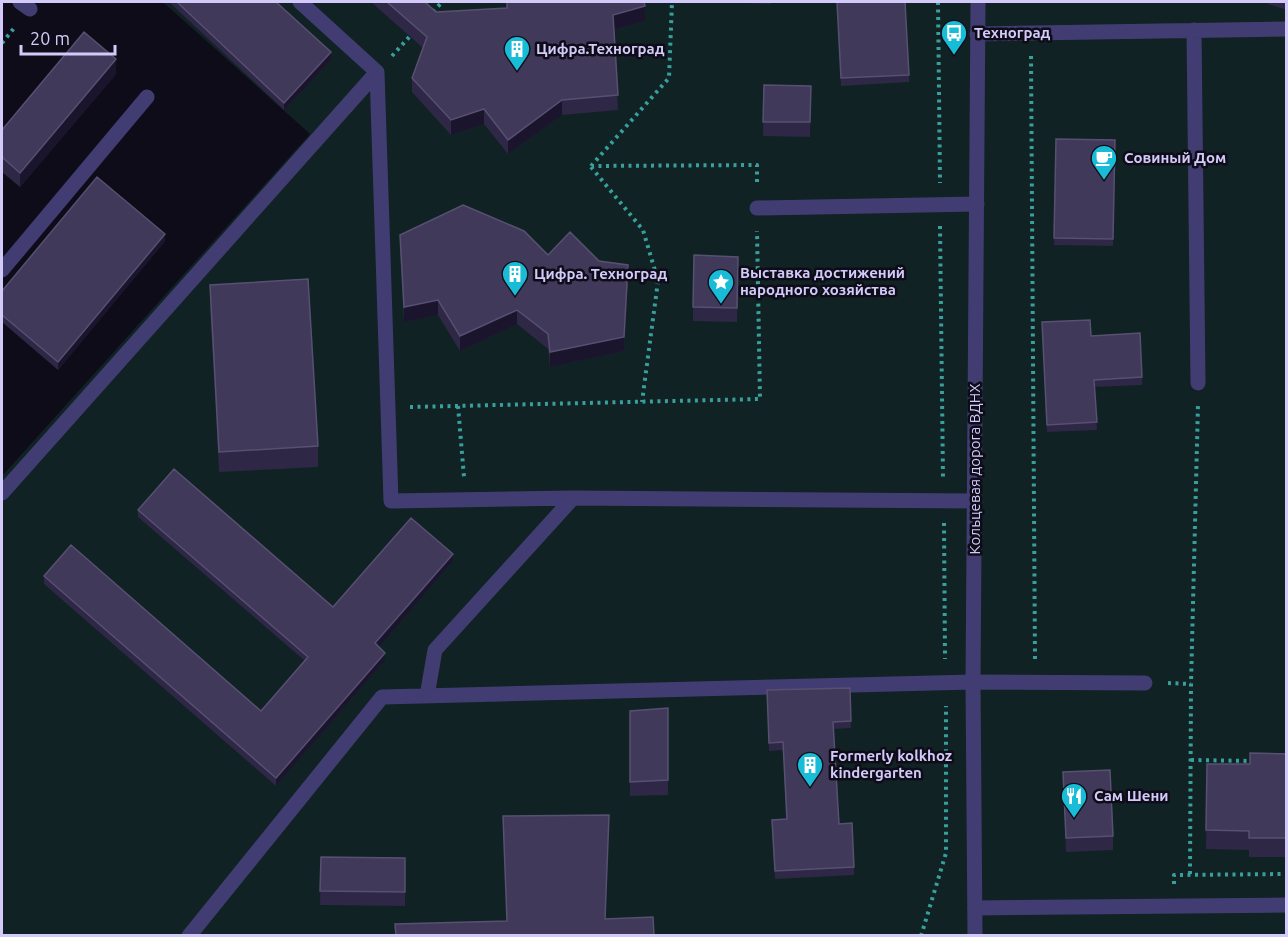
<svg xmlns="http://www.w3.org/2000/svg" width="1288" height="937" font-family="Ubuntu,sans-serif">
<rect width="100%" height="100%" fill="#0f0c19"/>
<path fill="#102223" d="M163,2h1123v933l-1284,1v-460l308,-342z"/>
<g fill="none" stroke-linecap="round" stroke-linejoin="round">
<path stroke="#399f9d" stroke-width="4" stroke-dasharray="3 4.5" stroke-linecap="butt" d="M938,2l2,181
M433,12l9,-10
M2,43l13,-16
M392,56l19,-21
M1031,56l4,605
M591,166l166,-1v20
M591,166l78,-88 3,-76
M591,167l52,63 15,51 -16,121
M940,226l3,253
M458,406l6,71
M410,407l350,-8 -3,-168
M944,523l1,136
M1168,683l23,1
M1191,760l63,1
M1190,874l1,-190 7,-280
M1174,884v-9l112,-1
M921,936l25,-83v-147"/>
<path stroke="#413d73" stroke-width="15" d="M20,2l10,7
M300,2l77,70 14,429 182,-3
M1194,30l4,353
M977,34l309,-5
M757,208l220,-4
M2,270l145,-173
M2,493l375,-421
M427,696l8,-46 138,-152 402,3
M975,908l311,-3
M189,936l193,-239 591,-15 172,1"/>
<path stroke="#413d73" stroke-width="15" d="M975,936l-2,-254 5,-680"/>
</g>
<path fill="#2e2746" d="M169,2h107l55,58 -47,50z
M371,2h54l11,10 209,9 -31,9 4,80 -56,5 -54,39 -24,-30 -33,11 -39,-43v-14l11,-30z
M740,2h31v2l-31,-1z
M837,2l72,73v7l-68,4z
M1265,2h22v8l-16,-5z
M116,74l-96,113 -18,-15v-42z
M764,85l47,1 -1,51 -47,-1z
M1056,139l59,1 -2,106 -59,-1z
M400,235l148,20 51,6 29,18 -4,72 -74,16 -2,-18 -31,-25 -57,27 -22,-36 -34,7 -4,-73z
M165,241l-107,129 -56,-48v-31z
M738,271l-1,51 -44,-1v-14z
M210,285l108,161v21l-99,5 -9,-167z
M1042,330l49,6 51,41v8l-47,2 2,43 -50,2z
M138,510l195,97 120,-46 -75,86 7,13 -109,126 -232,-202v-8l217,135 44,-50 -167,-144z
M850,688l1,40 -17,1 5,95 15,43v8l-79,4 -3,-52 14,-8 -3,-69 -14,1 -2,-61z
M668,708v87l-38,1v-85z
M1287,754v103h-38v-7l-43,-1 1,-85h43z
M1063,772l50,64v14l-47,2z
M321,857l84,1v48l-85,-1z"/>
<path fill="#1a152c" d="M645,6v15l-32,9v-15z
M331,52v8l-47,50v-7z
M116,59v15l-96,113v-14z
M562,100v15l-54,39v-14z
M484,109v15l-33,11v-15z
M165,234v7l-107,129v-8z
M628,265l-4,86 -74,16v-15z
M438,300v15l-34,7v-15z
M517,310v14l-57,27v-15z
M453,554v7l-78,90v-8z
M385,653v7l-109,126v-8z"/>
<path fill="#403959" stroke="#575072" stroke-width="1.5" d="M177,2h99l55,50 -47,51z
M387,2h38l11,10 71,-4v-6h137l1,4 -32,9 5,80 -56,5 -54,40 -24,-31 -33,11 -39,-42 15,-41z
M837,2h68l4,73 -68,3z
M84,32l32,27 -96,114 -18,-16v-27z
M764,85l47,1 -1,36h-47z
M1056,139l59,1 -2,99 -59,-1z
M97,177l68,57 -107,128 -56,-47v-24z
M463,205l61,26 24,24 22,-23 29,29 29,4 -4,72 -74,15 -2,-18 -31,-24 -57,26 -22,-36 -34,7 -4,-72z
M694,255l44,2 -1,51 -44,-1z
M308,279l10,167 -99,6 -9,-167z
M1090,320l1,16 49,-3 2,44 -48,3 3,42 -50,3 -5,-103z
M174,469l159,138 78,-89 42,36 -78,89 10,10 -109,125 -232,-202 27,-31 190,166 47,-54 -170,-147z
M850,688l1,33 -18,1 6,102 13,-1 2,44 -79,4 -3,-51 15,-1 -4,-77 -14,1 -2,-53z
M668,708v72l-38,2v-71z
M1250,753l37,1v84h-38v-7l-43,-1 1,-66h43z
M1110,770l3,66 -47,2 -3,-66z
M609,815l-4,104 48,-2 1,19h-258l-1,-12 112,-3 -4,-105z
M321,857l84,1v34l-85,-1z"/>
<defs>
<g id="bus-pin" transform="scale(1.35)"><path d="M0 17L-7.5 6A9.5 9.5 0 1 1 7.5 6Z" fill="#19bcd7" stroke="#0f0c19"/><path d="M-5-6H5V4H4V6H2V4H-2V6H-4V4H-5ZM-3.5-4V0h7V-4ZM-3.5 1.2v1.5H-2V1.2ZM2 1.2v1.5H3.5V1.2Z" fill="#fff"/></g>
<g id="building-pin" transform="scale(1.35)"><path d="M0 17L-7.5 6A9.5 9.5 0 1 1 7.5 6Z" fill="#19bcd7" stroke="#0f0c19"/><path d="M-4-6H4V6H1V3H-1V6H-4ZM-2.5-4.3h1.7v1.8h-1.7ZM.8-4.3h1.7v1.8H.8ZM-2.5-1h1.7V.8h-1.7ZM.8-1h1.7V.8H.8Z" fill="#fff"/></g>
<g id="cafe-pin" transform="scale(1.35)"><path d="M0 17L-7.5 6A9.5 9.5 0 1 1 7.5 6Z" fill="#19bcd7" stroke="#0f0c19"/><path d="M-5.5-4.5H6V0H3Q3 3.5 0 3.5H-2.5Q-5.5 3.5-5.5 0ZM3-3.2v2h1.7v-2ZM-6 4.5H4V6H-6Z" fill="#fff"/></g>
<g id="sight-pin" transform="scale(1.35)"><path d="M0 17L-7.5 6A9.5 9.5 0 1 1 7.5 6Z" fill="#19bcd7" stroke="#0f0c19"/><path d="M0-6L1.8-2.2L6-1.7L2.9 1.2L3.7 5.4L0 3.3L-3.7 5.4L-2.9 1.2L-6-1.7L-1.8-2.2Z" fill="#fff"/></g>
<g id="restaurant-pin" transform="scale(1.35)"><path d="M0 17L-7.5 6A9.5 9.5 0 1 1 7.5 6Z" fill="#19bcd7" stroke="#0f0c19"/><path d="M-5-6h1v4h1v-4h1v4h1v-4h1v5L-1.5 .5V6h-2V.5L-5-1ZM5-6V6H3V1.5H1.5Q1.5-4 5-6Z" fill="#fff"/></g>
</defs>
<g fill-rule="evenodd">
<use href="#bus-pin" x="954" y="33"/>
<use href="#building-pin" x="517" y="49"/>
<use href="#cafe-pin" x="1104" y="158"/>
<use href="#building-pin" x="515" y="274"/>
<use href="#sight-pin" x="721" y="282"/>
<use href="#building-pin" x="810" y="765"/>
<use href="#restaurant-pin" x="1074" y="796"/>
</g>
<g text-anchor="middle" stroke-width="5" stroke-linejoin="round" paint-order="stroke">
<g font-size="15" font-weight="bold" fill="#d2cbf9" stroke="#0f0c19" text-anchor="start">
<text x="974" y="38">Техноград</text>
<text x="536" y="54">Цифра.Техноград</text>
<text x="1124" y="163">Совиный Дом</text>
<text x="740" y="278">Выставка достижений<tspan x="740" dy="17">народного хозяйства</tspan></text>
<text x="534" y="279">Цифра. Техноград</text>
<text x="830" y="761">Formerly kolkhoz<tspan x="830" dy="17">kindergarten</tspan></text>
<text x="1094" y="801">Сам Шени</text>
</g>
<g font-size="15" fill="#d2cbf9" stroke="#0f0c19">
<text transform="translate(975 469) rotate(-90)" y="5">Кольцевая дорога ВДНХ</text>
</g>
</g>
<rect width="1288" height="937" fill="none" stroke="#d2cbf9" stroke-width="6"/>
<path d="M21 45v9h94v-9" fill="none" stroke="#d2cbf9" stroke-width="3"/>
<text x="30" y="45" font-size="18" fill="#d2cbf9" stroke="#0f0c19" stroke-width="4.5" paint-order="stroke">20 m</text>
</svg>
